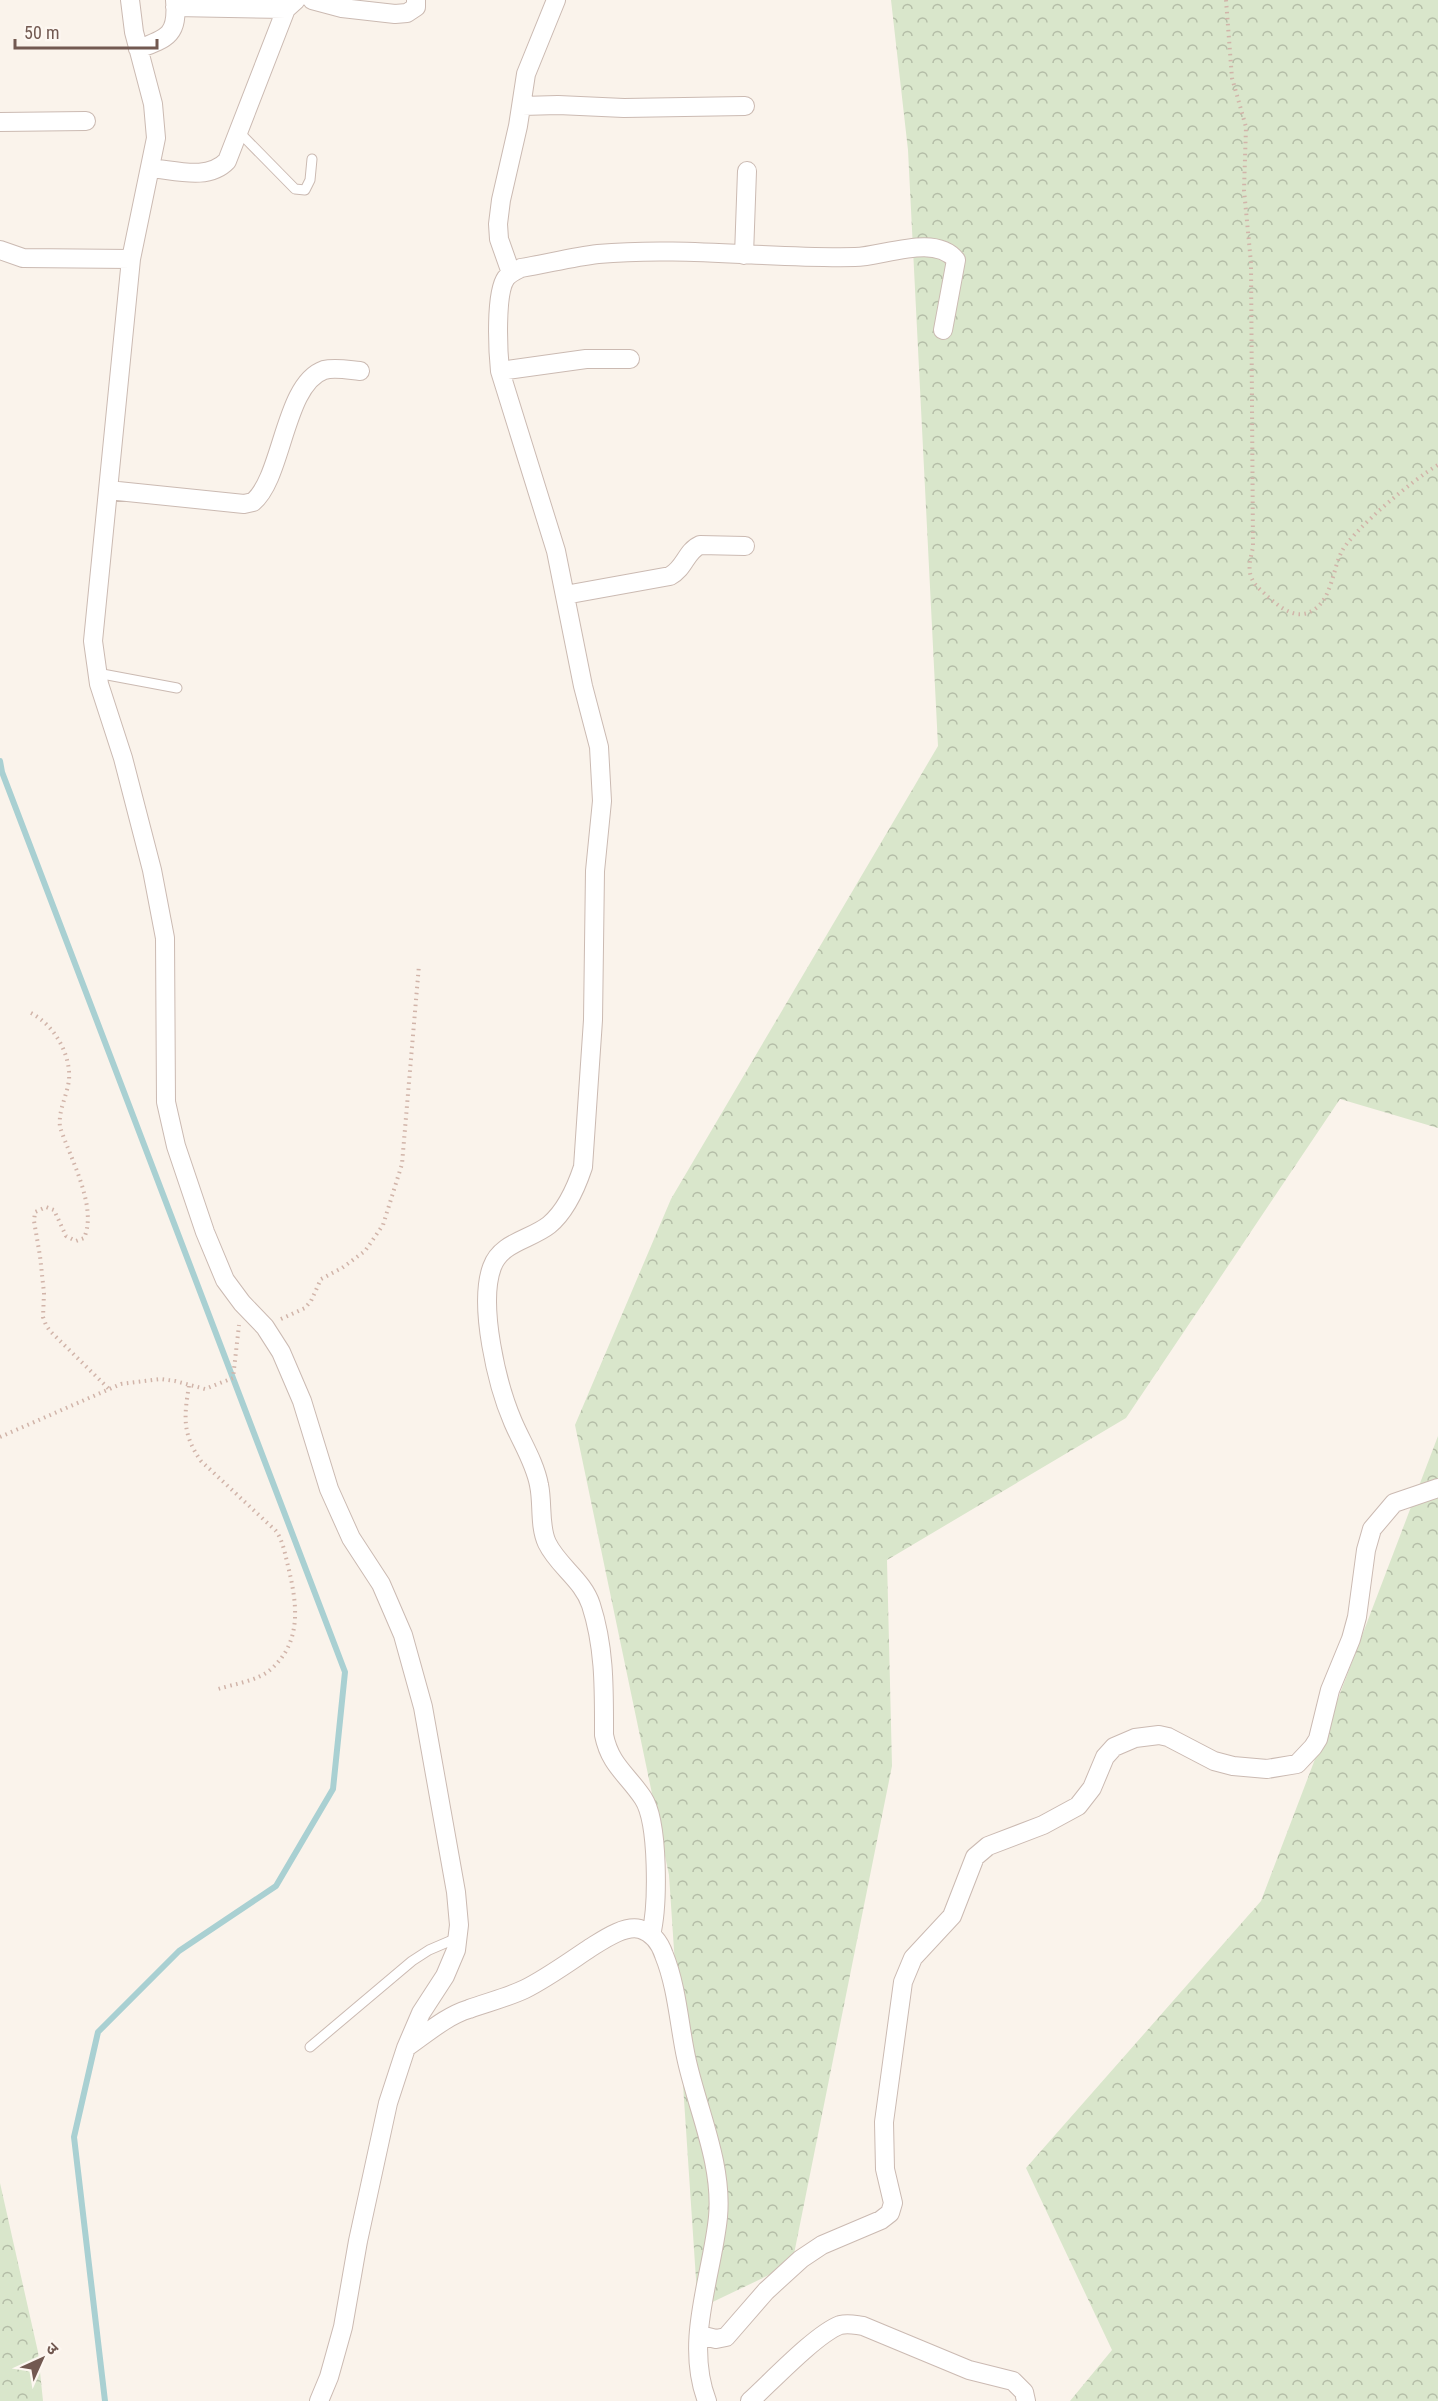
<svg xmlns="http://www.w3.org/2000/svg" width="1438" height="2401" font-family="'Roboto Condensed','Noto Sans Devanagari',sans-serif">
<defs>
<pattern id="forest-crowns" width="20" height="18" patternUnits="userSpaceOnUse" patternTransform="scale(1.5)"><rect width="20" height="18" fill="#d9e6cb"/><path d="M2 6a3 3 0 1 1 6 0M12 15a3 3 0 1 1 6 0" fill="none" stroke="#b4bda7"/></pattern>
</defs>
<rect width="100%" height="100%" fill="#faf3eb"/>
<path fill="url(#forest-crowns)" d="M891,0h547v1128l-98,-29 -214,319 -239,142 5,206 -100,498 -94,45 -29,-434 -94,-450 96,-226 267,-453 -30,-596z
M1438,1436v965h-368l42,-51 -86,-182 235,-267z
M0,2183l38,169 5,49h-43z"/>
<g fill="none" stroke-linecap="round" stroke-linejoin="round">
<path stroke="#a9d0d2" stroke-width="6" d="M0,761l2,11 343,900 -12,117 -57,97 -97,65 -81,81 -24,105 31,264"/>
<g stroke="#cbbab2" stroke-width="11">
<path id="service" d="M239,132l56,57 10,1 5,-10 2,-21
M97,673l80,15
M310,2047l102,-86 17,-11 28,-12"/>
</g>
<g stroke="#cbbab2" stroke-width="20">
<path id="minor" d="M130,0l4,32 19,72 3,34 -25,121 -38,382 6,43 24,74 29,112 13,68 1,164 10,44 29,86 20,48 17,23 23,24 16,25 21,49 27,88 22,49 30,46 22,51 20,72 33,185 3,33 -3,25 -11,26 -24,37 -15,35 -18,55 -30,138 -15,86 -14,50 -10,24
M312,0l30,8 53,6 12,-1 9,-6v-7
M175,7l111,2
M138,49c31,-11 40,-15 37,-49
M522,106l36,-1 66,3 121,-2
M0,122l86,-1
M150,168c25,2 58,13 77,-7l59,-152 10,-9
M0,250l23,8 108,1
M744,255l3,-84
M511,273l-12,-34 -1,-15 3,-24 17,-74 8,-52 30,-74
M500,371l86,-12h44
M108,490l136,14 9,-2c30,-25 31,-118 71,-132 11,-3 25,0 36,1
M565,595l105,-19c15,-8 16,-25 30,-31l45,1
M651,1935c7,-29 8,-113 -8,-137 -16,-24 -33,-33 -39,-63 0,-44 1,-87 -13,-130 -8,-25 -33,-39 -44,-62 -8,-17 -4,-40 -8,-58 -4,-22 -17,-42 -26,-63 -16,-37 -35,-117 -21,-155 9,-25 38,-27 57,-42 17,-14 27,-37 34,-58l10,-147 2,-149 7,-70 -3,-54 -16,-61 -27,-135 -56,-180c-2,-19 -5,-78 6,-93 4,-5 9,-7 15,-10 25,-4 51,-11 77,-14 85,-8 171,5 257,3 27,0 80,-24 101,3l-13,70
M407,2047c19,-13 39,-31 62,-38 19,-7 37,-11 56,-20 22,-11 44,-27 65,-41 13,-8 34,-23 50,-19 13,4 20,14 24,26 13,32 15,69 22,102 11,52 37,106 32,160 -6,60 -34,124 -11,184
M700,2335l16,4 10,-2 40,-46 35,-32 21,-14 59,-25 9,-7 3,-10 -8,-34 -1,-47 19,-140 10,-24 39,-42 23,-59 13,-11 55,-21 35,-19 14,-18 13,-31 9,-10 21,-9 24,-3 9,2 46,24 19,5 34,3 30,-5 16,-17 5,-8 12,-49 21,-51 6,-22 9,-67 6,-21 22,-26 44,-15
M750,2401c21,-19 66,-67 90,-76 9,-2 15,0 23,1l106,44 44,11 11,11 2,9"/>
</g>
<path stroke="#d1b4a9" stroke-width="4" stroke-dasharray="1.5 4.5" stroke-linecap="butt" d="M1226,0l6,78 14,49 -2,63 7,73 2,284c-2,10 -6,22 -1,32 3,7 10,12 15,17 14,12 30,26 48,13 17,-12 18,-41 27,-58 12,-22 73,-73 96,-86
M31,1013c23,12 40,41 38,67 -2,16 -11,31 -9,47 10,31 38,80 24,111l-8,3 -10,-5 -12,-26 -8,-3 -11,5 -1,9 6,35 4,37 -1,24 3,8 4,6 59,58
M281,1319l24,-11 6,-7 10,-22 21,-11 23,-17 18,-26 19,-61 17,-199
M189,1386c-5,30 -7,48 12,75l75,70c7,10 9,23 12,35 9,37 15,76 -18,104 -13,11 -36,14 -52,19
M0,1437l121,-53 39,-5 15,2 30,8 28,-11 6,-53"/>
<use href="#service" stroke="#fff" stroke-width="9"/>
<use href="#minor" stroke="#fff" stroke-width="18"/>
</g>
<g transform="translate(42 2359) rotate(45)" stroke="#fdf7f1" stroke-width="4.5" paint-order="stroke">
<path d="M0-4.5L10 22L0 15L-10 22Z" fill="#725951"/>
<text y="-9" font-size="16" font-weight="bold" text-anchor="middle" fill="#725951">उ</text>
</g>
<path d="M15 39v9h142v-9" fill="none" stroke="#725951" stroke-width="3"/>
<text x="24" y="39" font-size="18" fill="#725951" stroke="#fdf7f1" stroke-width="4.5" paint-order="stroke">50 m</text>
</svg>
